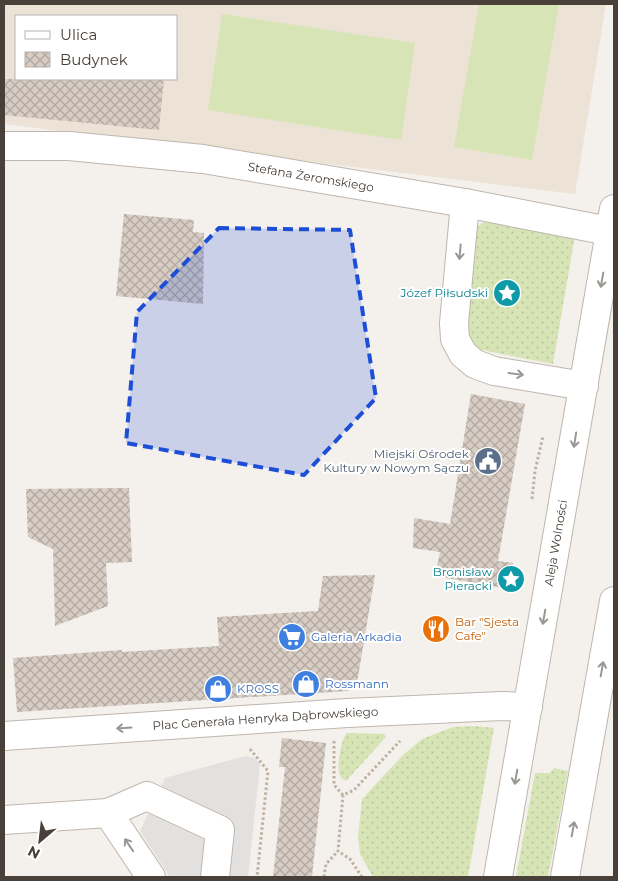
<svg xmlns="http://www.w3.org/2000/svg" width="618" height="881" font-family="Montserrat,sans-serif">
<defs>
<pattern id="grass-dots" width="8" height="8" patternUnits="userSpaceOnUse" patternTransform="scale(1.25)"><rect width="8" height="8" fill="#d7e5b6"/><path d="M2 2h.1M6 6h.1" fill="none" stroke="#bac69d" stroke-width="1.8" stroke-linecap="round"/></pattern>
<pattern id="building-cross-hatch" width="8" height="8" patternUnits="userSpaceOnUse" patternTransform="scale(1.25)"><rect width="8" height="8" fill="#d8cdc4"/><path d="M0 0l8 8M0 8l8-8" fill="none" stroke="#b1a8a0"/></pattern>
</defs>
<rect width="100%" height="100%" fill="#f4f0eb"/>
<path fill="#ece2d6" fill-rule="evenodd" d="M4,4h602l-31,190 -571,-70zM16,16h160v63h-160z"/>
<path fill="url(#grass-dots)" d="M488,220l87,15 -22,129 -87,-17 2,-57 8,-63z
M475,726l19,2 -26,149h-95l-13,-23 -2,-17 4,-38 41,-44 19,-16 31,-12z
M347,733l37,1 2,3 -40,44c-3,-2 -5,-2 -6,-5 -4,-7 1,-38 7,-43z
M554,768l14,3 -20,106h-32l19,-104h15z"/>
<path fill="#d7e5b6" d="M479,4h80l-27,156 -78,-13z
M222,14l193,29 -14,97 -193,-30z"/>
<path fill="#e3e1df" d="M245,756l10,2 5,7 -12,112h-78l-30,-46 25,-53z"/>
<path fill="url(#building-cross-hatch)" d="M4,79h160l-5,51 -155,-15z
M124,214l70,6 -1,12 11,1 -1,71 -87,-8z
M471,394l54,10 -27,157 15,2 -4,26 -74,-13 5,-24 -27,-4 1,-30 36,6z
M129,488l3,74 -26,1 2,43 -53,20 -2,-77 -25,-12 -2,-48z
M375,575l-18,108 -9,8 -331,21 -4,-54 109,-8v2l97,-6 -2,-29 101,-6 5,-35z
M282,738l44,5 -14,134h-39l12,-110h-6z"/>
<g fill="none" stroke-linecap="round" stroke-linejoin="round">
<g stroke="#bfb6ad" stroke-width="30">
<g id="minor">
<path id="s1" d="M4,146h65l134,13 262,44 149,29"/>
<path d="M465,203l-11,120 1,16 8,15 12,10 19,7 90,15"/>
<path id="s2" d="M4,736l343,-23 154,-7 27,1"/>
<path d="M108,813l43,64"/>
<path d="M4,820l104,-7 39,-17 73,34 -5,47"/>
<path id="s3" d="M498,877l116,-668"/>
<path d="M565,877l49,-276"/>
</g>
</g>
<path stroke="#c0b0a0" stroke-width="3" stroke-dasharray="2.5 2.5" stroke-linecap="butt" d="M532,499l3,-28 8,-35
M334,741v44l9,10
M250,749l18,22 -11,106
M324,877l2,-13 12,-13
M362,877l-12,-18 -12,-8 5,-56 11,-5 46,-49"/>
<use href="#minor" stroke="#fff" stroke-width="28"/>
</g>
<defs><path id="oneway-shaft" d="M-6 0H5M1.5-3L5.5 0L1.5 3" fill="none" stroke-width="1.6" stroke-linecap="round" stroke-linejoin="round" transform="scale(1.25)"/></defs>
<g stroke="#9a9692">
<use href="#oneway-shaft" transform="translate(460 252) rotate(95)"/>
<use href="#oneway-shaft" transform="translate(602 280) rotate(100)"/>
<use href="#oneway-shaft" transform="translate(516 374) rotate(8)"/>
<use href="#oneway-shaft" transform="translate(575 440) rotate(99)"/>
<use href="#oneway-shaft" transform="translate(544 617) rotate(100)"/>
<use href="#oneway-shaft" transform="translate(602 669) rotate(-80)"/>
<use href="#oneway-shaft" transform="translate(124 728) rotate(176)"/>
<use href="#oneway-shaft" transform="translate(516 777) rotate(100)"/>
<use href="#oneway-shaft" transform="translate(573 829) rotate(-80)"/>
<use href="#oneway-shaft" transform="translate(129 845) rotate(-124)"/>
</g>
<path fill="#1d4ed8" fill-opacity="0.2" stroke="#1d4ed8" stroke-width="4" stroke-dasharray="10 6" stroke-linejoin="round" d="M219,228l131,2 26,168 -72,77 -178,-32 11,-131z"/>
<defs>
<g id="sight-disc" transform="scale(1.4375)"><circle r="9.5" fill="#0f9aa8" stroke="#fff"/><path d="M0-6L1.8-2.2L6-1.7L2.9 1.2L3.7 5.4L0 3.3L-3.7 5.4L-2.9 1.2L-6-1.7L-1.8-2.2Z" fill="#fff"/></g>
<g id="civic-disc" transform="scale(1.4375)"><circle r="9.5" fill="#5c6f8a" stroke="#fff"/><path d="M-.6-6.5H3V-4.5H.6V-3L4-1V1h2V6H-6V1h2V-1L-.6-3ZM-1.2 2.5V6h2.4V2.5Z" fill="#fff"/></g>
<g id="restaurant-disc" transform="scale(1.4375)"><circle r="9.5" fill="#e8710a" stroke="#fff"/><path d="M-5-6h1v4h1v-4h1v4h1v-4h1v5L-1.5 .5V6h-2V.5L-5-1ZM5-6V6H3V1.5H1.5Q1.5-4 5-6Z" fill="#fff"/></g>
<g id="supermarket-disc" transform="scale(1.4375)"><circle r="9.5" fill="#3f7fe0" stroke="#fff"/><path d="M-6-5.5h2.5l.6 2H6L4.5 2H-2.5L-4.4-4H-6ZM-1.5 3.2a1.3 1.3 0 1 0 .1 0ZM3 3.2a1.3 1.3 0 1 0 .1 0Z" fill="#fff"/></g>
<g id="shop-disc" transform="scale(1.4375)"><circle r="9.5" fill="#3f7fe0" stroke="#fff"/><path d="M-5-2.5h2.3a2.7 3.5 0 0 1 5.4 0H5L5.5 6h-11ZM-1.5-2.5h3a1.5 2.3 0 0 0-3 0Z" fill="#fff"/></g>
</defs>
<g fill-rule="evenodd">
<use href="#sight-disc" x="507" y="293"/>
<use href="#civic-disc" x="488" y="461"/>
<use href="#sight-disc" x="511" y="579"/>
<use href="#restaurant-disc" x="436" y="629"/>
<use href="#supermarket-disc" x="292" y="637"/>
<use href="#shop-disc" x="306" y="684"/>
<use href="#shop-disc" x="218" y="689"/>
</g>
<g text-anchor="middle" stroke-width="4" stroke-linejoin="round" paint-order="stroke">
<g font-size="12" fill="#484039" stroke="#fff">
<text dy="4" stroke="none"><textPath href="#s1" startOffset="309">Stefana Żeromskiego</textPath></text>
<text dy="4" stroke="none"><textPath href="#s3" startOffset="339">Aleja Wolności</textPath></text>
<text dy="4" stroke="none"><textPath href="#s2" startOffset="262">Plac Generała Henryka Dąbrowskiego</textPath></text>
</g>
<g font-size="12" fill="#0d838f" stroke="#fff" text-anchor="end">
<text x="488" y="297">Józef Piłsudski</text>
<text x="492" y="576">Bronisław<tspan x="492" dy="14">Pieracki</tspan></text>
</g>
<g font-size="12" fill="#4e5e75" stroke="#fff" text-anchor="end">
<text x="469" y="458">Miejski Ośrodek<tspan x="469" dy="14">Kultury w Nowym Sączu</tspan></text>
</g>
<g font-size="12" fill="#c56008" stroke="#fff" text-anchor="start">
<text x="455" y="626">Bar "Sjesta<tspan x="455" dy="14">Cafe"</tspan></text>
</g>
<g font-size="12" fill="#366cbe" stroke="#fff" text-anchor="start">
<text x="311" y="641">Galeria Arkadia</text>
<text x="325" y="688">Rossmann</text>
<text x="237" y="693">KROSS</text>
</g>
</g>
<rect width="618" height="881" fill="none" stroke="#484039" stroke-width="10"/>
<rect x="15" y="15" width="162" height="65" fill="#ffffff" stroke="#b6b3b0"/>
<rect x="25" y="31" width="25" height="8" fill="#ffffff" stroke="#b6b3b0"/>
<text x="60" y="40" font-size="15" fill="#484039">Ulica</text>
<rect x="25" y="52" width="25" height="15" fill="url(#building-cross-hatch)" stroke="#b6b3b0"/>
<text x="60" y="65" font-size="15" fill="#484039">Budynek</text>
<g transform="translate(40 841) rotate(208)" stroke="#ffffff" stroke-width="4" paint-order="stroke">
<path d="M0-4L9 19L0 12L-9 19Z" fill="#484039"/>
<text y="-8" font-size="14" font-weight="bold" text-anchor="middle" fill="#484039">N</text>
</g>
</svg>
